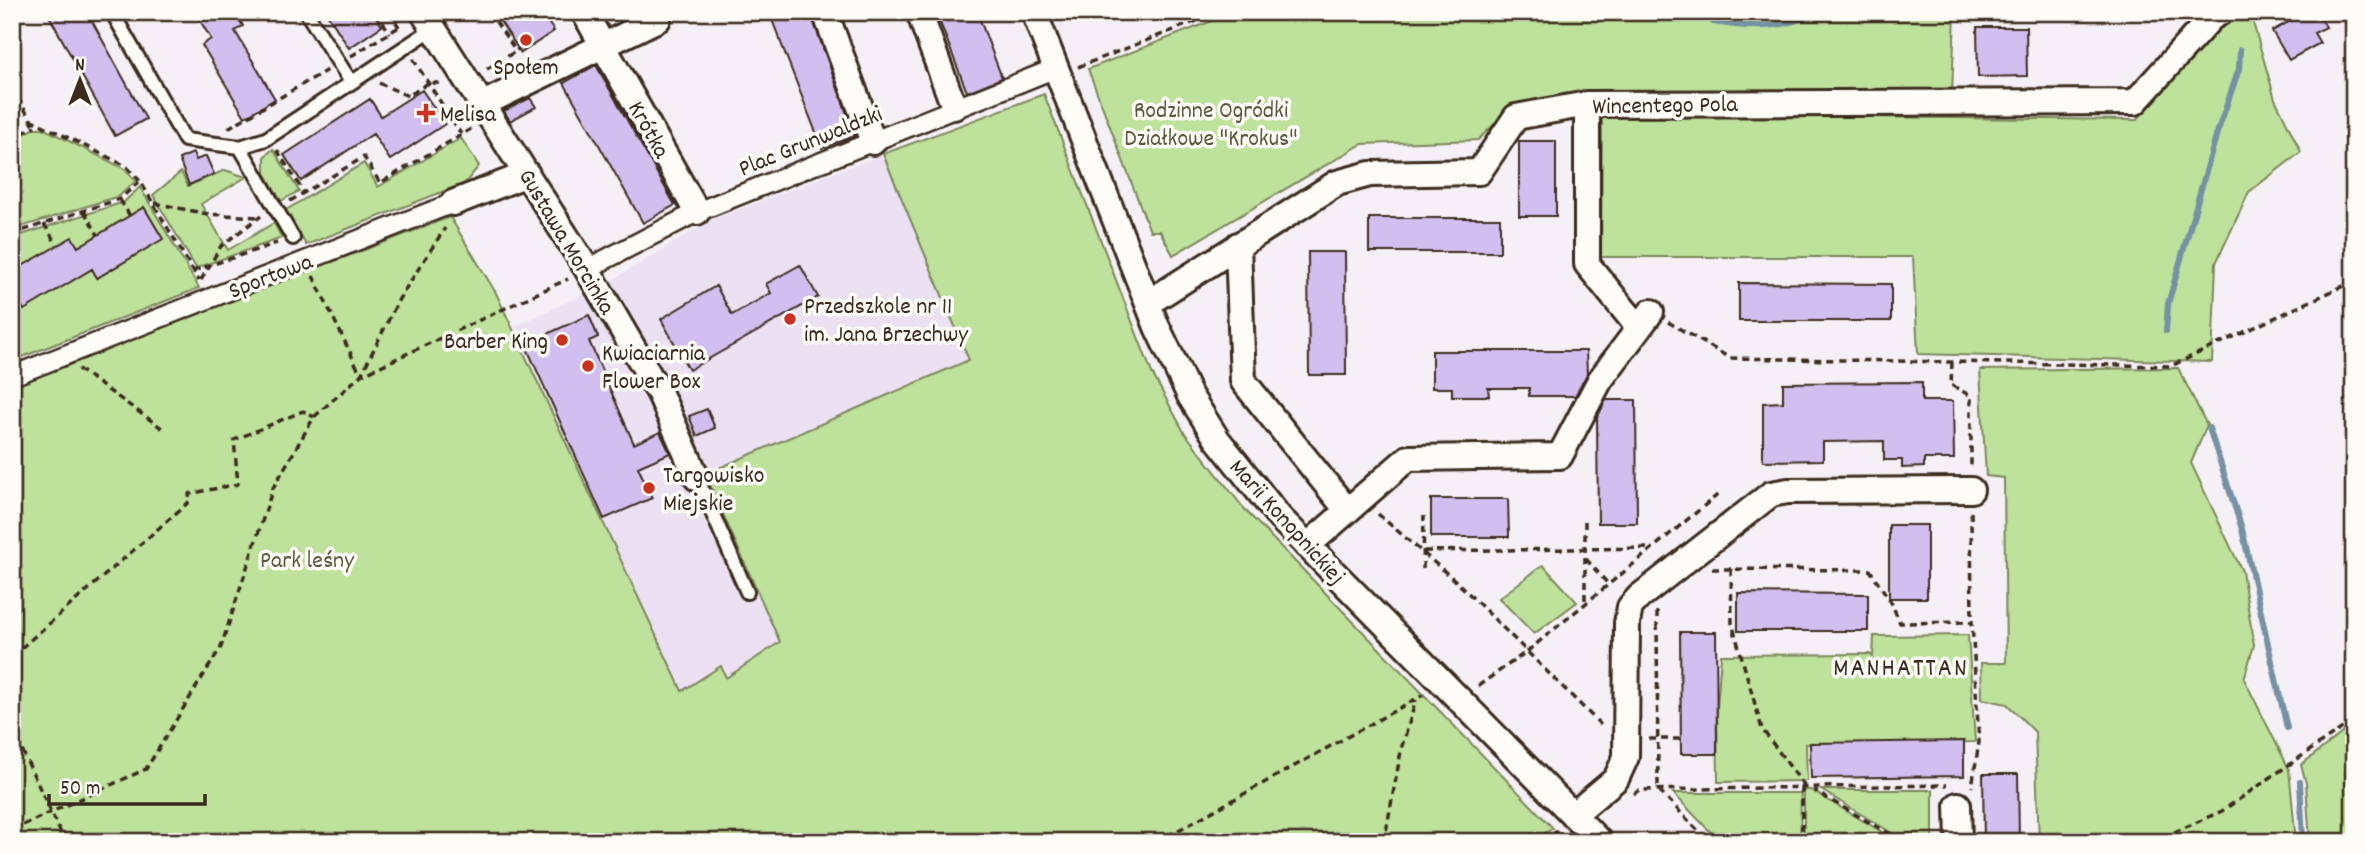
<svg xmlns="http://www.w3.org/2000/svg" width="2366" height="854" font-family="Dekko,sans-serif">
<rect width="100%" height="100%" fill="#f5f0f5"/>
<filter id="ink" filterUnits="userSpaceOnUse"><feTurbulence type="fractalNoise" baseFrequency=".0143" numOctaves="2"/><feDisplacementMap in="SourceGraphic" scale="14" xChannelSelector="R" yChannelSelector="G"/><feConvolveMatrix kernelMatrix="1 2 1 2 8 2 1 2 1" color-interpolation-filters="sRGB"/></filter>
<g filter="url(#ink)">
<path fill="#ebe1f3" d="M883,154l87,206 -264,114 74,168 -97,63 -168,-379 91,-42 105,-64z"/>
<path fill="#bee19b" stroke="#7c865c" stroke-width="2" d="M1235,12h720l-3,84 -444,15 -30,29 -116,4 -189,111 -13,-24h-10l-62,-162z
M2240,12h10l25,87 26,53 -52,40 -33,71 -4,99 -294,-8 -5,-97h-312l1,-143 535,6 80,-94z
M1044,94l108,279 32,59 62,79 307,317 -22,14h-1519v-468l310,-128 8,17 120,-46 46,76 186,398 39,-25 5,12 54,-36 -75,-168 264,-114 -86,-206z
M35,128h8l82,41 11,12 -17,15 -107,34v-89z
M461,138l18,28 -14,17 -159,62 -20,-35 78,-47 14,24z
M273,149l26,42 -18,10 -16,-28v-17z
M225,170l21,7 -45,27 27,46 46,-27 8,15 -86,30 -43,-73 28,-23 7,14z
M140,187l59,101 -187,73v-123l112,-36z
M2178,368l29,57 -16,38 51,108 12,74 -10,34 45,90 7,73h-257l-4,-110 -28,-28 -25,-5 -1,-36h25l-2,-185 -18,-2 -6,-106z
M1543,565l34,37 -43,32 -35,-36z
M1968,635l7,107 -169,2 1,37 -89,1 -1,-75 4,-52 149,-1 3,3 1,-21z
M2351,726l3,6v110h-44l-4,-59 -5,-18z
M1804,790h7l88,52h-95z
M1821,790h112v52h-26z
M1673,793h128l-1,49h-80z"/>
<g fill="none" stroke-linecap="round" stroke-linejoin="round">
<path stroke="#7591a3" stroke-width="6" d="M1713,22c37,6 69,8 103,-10
M2166,331l2,-27 49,-171 22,-64 1,-19
M2209,428l33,101 45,199
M2300,782l3,60"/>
</g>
<path fill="#d3bfef" stroke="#3b2a1e" stroke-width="2" d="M47,12h40l59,107 -31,17z
M195,12h40l8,14 -8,5 40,68 -30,18 -43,-72 9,-6z
M326,12h47l9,14 -33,22z
M494,12h47l13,19 -33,22z
M769,12h41l45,124 -33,12z
M936,12h41l25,66 -35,14z
M2307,12h10l9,15 -12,6 6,10 -31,17 -17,-29z
M1977,27h49l1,49 -49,1z
M596,65l79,140 -32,18 -79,-140z
M422,90l23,34 -55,36 -17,-26 -72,47 -17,-26 86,-56 11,17z
M530,98l6,9 -26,14 -6,-10z
M1519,141h37v75h-37z
M193,153l3,7 10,-4 8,18 -25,11 -10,-26z
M144,207l19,32 -66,39 -5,-9 -68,41 -6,-10 -6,3v-31l60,-35 6,10z
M1369,218h131v34h-131z
M1308,252h37l1,123h-37z
M800,265l18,32 -129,73 -28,-51 55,-33 16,29 39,-22 -5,-9z
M1739,283l152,1v37h-152z
M589,315l9,22 -9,4 45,103 26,-12 10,21 -32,14 14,31 -48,21 -79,-175z
M1432,351h154l1,23 -12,22h-46v-8h-41l1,8h-37v-8h-20z
M1922,382v19h31l1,58h-30v8l-22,1v-8h-18v-19l-61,1v18l-60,1v-58l20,-1v-19z
M1606,400h30l1,123h-39l-1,-105z
M707,409l8,19 -18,8 -8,-20z
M1431,499h77l1,38h-78z
M1889,525h38v73h-38z
M1738,593l130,1v37h-130z
M1680,632h36l1,122h-36z
M1964,741v35l-153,2 -1,-35z
M1983,774h35l1,68h-35z"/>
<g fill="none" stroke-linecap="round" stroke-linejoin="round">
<g stroke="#3b2a1e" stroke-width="18">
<path id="service" d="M112,12l73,128 55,7 26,-8 168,-111
M306,12l45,70
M240,147l53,91
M697,478l50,114"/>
</g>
<g stroke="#3b2a1e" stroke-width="23">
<path id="pedestrian" d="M587,269l110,-57 359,-144
M12,376l441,-173"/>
</g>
<g stroke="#3b2a1e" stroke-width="30">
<path id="minor" d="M423,12l164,257 73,125 37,84
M584,12l113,200
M825,12l48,130
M919,12l35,95
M1034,12l123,315 33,69 27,43 63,79 320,324
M483,104l175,-85 -3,-7
M1587,104v160l52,64
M453,203l74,-29
M1238,245l5,136 104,129
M1148,303l189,-120 33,-9 109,-2 37,-55 71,-13 548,-2 76,-84 10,-6
M1307,546l101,-88 152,-2 40,-76 51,-68
M1958,805l1,37
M1573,815l43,-36 10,-22 1,-134 3,-16 9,-10 132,-103 17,-3 183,-1"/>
</g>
<path stroke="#3b2a1e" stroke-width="3.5" stroke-dasharray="7 5" stroke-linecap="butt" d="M376,12l14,21
M389,12l10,15
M489,12l27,39 2,-2
M351,56l48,-29
M413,59l48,75
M1078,67l142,-55
M487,69l29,-18
M379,83l29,13 20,-13h13
M12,87l22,39
M30,119l96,47 14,15 59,100
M228,128l99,-58
M12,139l23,-13
M277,150l27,43
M120,200l10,16
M290,201l74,-44 16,26 91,-54
M155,203l52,11 50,3
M84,211l14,24
M44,224l13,21
M12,234l108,-35 20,-18
M12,243l12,22
M193,271l84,-28
M313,276l48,99 38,-76 46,-71
M201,280l20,-34 40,-30
M1668,322l62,36 441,8 183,-85
M1952,362l-1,23 20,11v73
M78,369l88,62
M1971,512l1,110
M1378,514l79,68 147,146
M1585,521v83
M1424,551l228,-3
M1586,559l22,25
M1423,569l1,-53
M1712,569l158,1 21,32 9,21 72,-1 7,120 -7,45
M1731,569l1,54 30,106 43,58
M1657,611l1,178 51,53
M12,656l178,-155 -1,-7 49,-10 -4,-44 69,-29 11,6
M1478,686l51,-36 192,-158
M12,729l53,113
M1649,739h32
M1802,787v55
M1816,787v5l88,50
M1634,794l5,-4 308,-5
M12,830l134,-61 75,-122 52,-159 41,-71 47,-42 207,-96
M1157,842l266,-147
M1384,842l18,-96 14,-46
M1545,842l12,-11
M2152,842l70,-31 132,-91"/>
<use href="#service" stroke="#fdfcf7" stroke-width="12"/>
<use href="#pedestrian" stroke="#fdfcf7" stroke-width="18"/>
<use href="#minor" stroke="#fdfcf7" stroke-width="24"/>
</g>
</g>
<g fill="#c8321e" stroke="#fdfcf7" stroke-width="2.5">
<circle cx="526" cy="40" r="7"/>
<path d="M422.5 102.5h7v7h7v7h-7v7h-7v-7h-7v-7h7z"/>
<circle cx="790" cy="319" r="7"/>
<circle cx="562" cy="340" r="7"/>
<circle cx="588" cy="366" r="7"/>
<circle cx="649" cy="488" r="7"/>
</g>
<g text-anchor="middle" stroke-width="7" stroke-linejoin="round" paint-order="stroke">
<g font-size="24" fill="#3b2a1e" stroke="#fdfcf7" text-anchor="start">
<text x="526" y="74" text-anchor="middle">Społem</text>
<text x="440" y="121">Melisa</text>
<text x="804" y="313">Przedszkole nr 11<tspan x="804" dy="28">im. Jana Brzechwy</tspan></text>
<text x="548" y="348" text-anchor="end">Barber King</text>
<text x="602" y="360">Kwiaciarnia<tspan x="602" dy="28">Flower Box</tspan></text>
<text x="663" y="482">Targowisko<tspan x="663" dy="28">Miejskie</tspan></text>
</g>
<g font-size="24" fill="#3b2a1e" stroke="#fdfcf7">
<text transform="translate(1665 104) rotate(-1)" y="8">Wincentego Pola</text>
<text transform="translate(650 129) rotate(61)" y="8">Krótka</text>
<text transform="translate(810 140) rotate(-22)" y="8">Plac Grunwaldzki</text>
<text transform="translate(568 241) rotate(59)" y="8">Gustawa Morcinka</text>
<text transform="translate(270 275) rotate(-21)" y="8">Sportowa</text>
<text transform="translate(1288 521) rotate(48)" y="8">Marii Konopnickiej</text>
</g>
<g font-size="24" fill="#5c583d" stroke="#fdfcf7">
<text x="1211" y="117">Rodzinne Ogródki<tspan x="1211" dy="28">Działkowe "Krokus"</tspan></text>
<text x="307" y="567">Park leśny</text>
</g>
<g font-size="26" letter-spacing="2" fill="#3b2a1e" stroke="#fdfcf7">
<text x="1901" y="675">MANHATTAN</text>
</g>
</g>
<rect width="2366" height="854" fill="none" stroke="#fdfcf7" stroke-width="42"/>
<rect x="21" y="21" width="2324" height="812" fill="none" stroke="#3b2a1e" stroke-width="2.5" filter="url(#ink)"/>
<g transform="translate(80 80)" stroke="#fdfcf7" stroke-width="5" paint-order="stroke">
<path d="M0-5L12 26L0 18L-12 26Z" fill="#3b2a1e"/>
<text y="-10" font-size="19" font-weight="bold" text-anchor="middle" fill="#3b2a1e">N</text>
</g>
<path d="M49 794v10h156v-10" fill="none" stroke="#3b2a1e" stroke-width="3.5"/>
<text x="60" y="794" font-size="21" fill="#3b2a1e" stroke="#fdfcf7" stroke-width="5" paint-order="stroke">50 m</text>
</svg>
